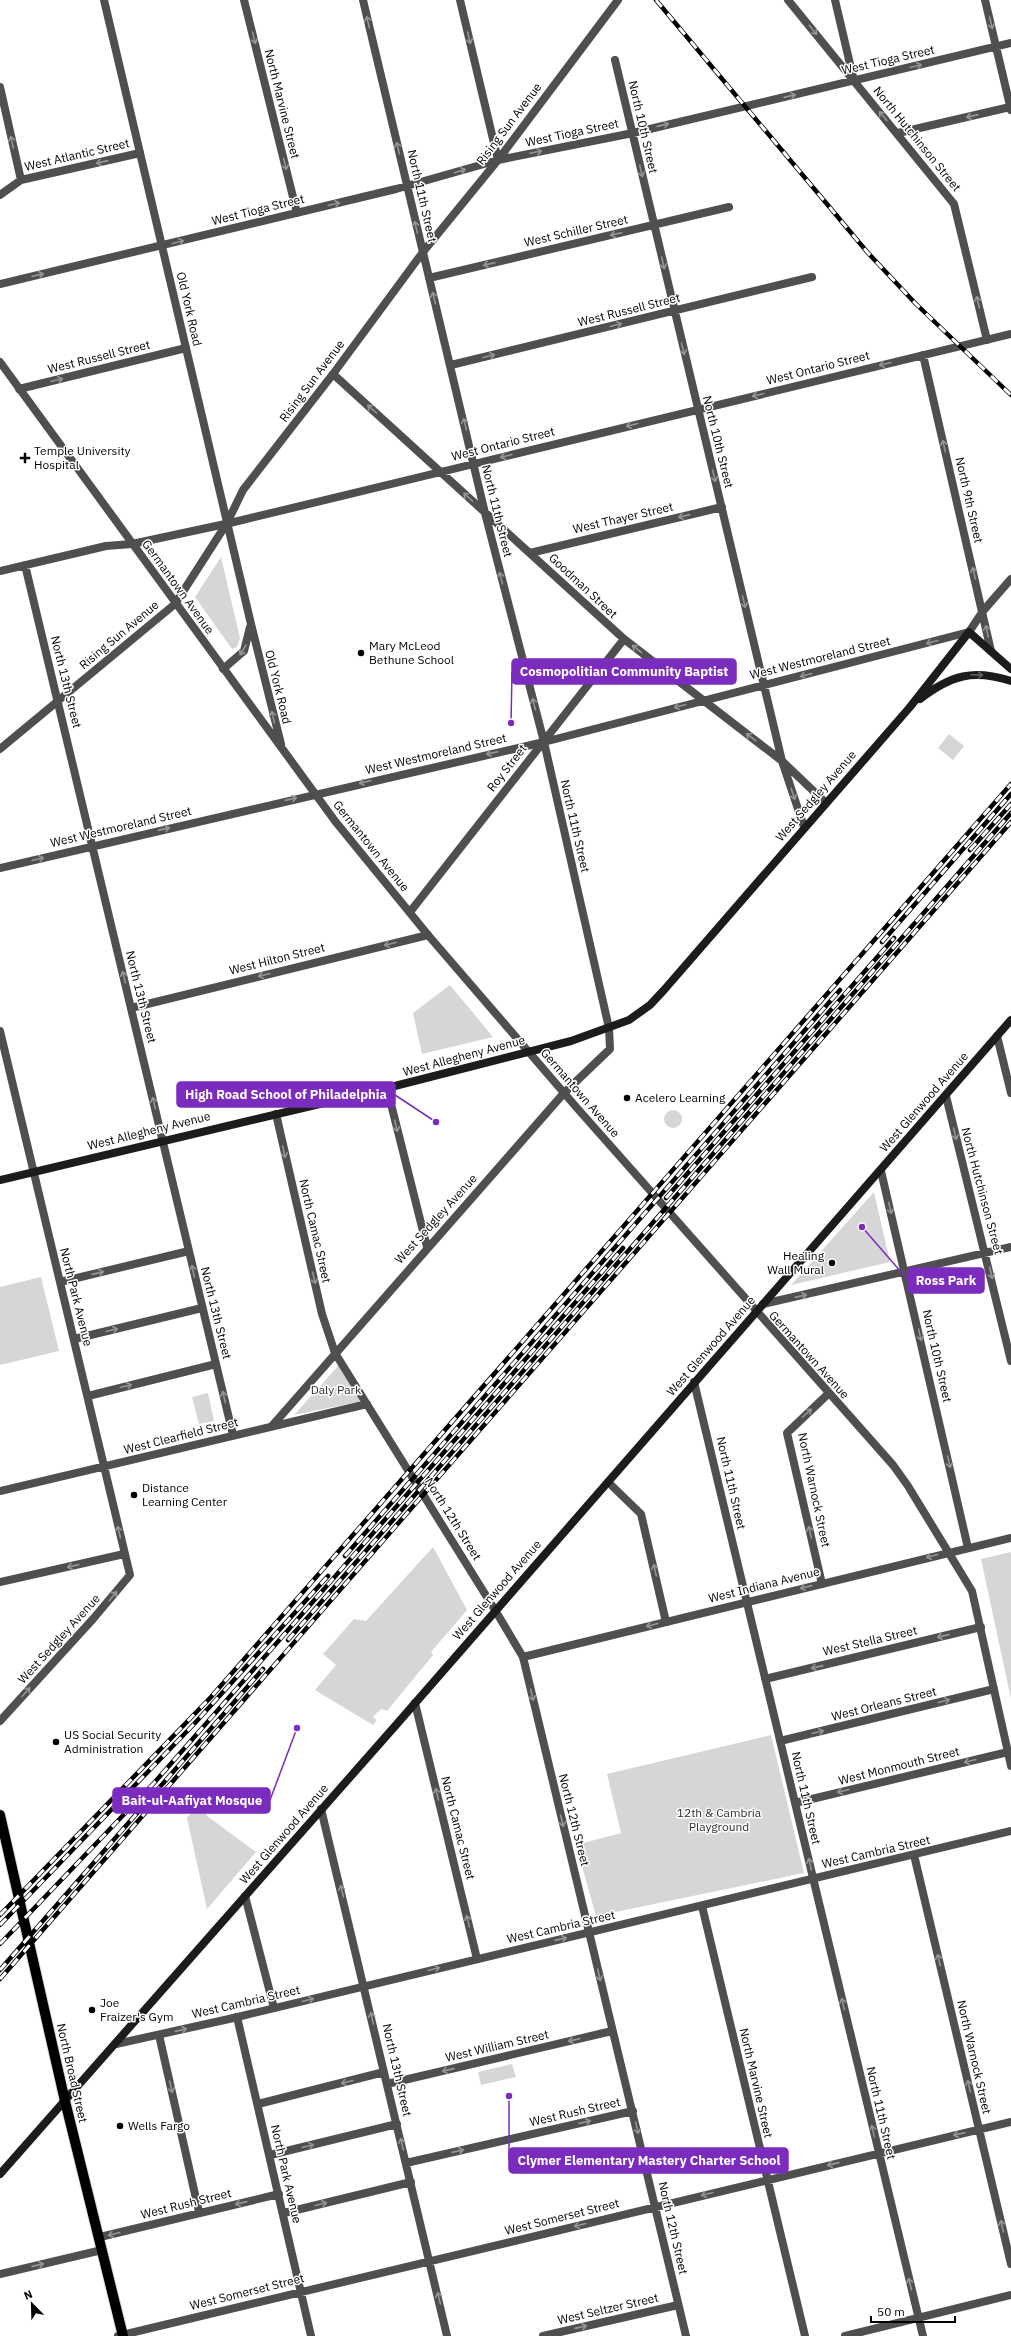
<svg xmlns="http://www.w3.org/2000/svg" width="1011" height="2336" font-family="'IBM Plex Sans',sans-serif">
<rect width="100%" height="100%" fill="#fff"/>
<path fill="#d6d6d6" d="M221,557l19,81 -3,9 -5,2 -37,-52z
M949,734l15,12 -11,14 -15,-12z
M450,985l43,52 -71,17 -9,-41z
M664 1119a9 9 0 1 1 18 0a9 9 0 1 1-18 0Z
M874,1192l16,70 -99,23z
M41,1277l18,74 -59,14v-78z
M339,1365l23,36 -68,14z
M208,1393l6,28 -15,3 -7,-27z
M433,1547l34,63 -36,42 2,3 -46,56 -6,-2 -8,8 4,3 -4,5 -58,-35 21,-25 -13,-11 31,-35 12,2z
M1011,1552v147l-30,-140z
M771,1735l33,138 -208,43 -20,-71 45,-12 -14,-59z
M199,1793l9,8 -2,6 1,9 49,36 -49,57 -20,-91 11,-13 -4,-9z
M512,2064l4,13 -35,8 -3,-13z"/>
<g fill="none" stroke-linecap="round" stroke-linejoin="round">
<g stroke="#dbdbdb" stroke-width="12">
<path id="primary" d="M0,1815l65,286 58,235"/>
</g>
<path stroke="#4f4f4f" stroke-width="8" d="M244,0l53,213
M460,0l38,160
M788,0l166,204 33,136
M985,0l26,110
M615,60l167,701 22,66
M0,87l21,93
M898,133l112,-26
M0,195l21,-15 119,-27
M429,278l300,-71
M0,284l396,-95 102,-29 135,-27 378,-90
M923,355l68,296
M451,365l361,-88
M333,374l291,265 158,122 44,42
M19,389l167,-41
M530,553l192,-46
M25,565l208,870
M0,571l106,-25 26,-2 98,-21 781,-189
M0,868l544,-126 425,-110
M410,912l214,-273
M131,1008l297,-73
M0,1031l130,544 -37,44 -93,102
M997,1036l14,57
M387,1088l40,159
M946,1096l65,265
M276,1114l46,200 13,39 160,257
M881,1171l87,377
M60,1282l129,-31
M763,1304l248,-57
M74,1339l128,-31
M694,1382l229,954
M88,1396l128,-32
M272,1426l292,-333 46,-44 -1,-21 -65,-286 -59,-229 -122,-513
M608,1482l33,32 25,108
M0,1491l367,-87
M0,1582l124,-28
M822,1584l-35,-151 41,-39
M523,1657l163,679
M765,1679l216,-52
M415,1703l62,256
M780,1741l214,-52
M795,1803l213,-51
M321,1809l126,527
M914,1855l97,409
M245,1896l29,112
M702,1906l103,430
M237,2017l74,319
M159,2035l40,177
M387,2084l225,-53
M258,2104l126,-32
M270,2155l127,-31
M406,2163l227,-52
M284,2213l127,-31
M100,2237l179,-43
M0,2274l102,-24
M118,2336l893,-214
M543,2336l135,-31
M845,2336l166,-41"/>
<path stroke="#4f4f4f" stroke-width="8" d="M104,0l147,624 30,120
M835,0l19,81
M0,362l335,459 93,114 149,173 316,357 15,21 64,105 39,175
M969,632l14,-21 28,-32
M223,669l21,-18 6,-24
M0,749l175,-145 52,-81 16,-33 90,-116 90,-122 75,-92 120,-160
M495,1610l28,47 488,-119
M116,2044l113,-25 782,-188"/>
<path stroke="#1c1c1c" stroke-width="8" d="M920,699c31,-24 53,-30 91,-18
M0,1180l387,-92 184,-47 58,-21 21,-15 14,-15 246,-283 59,-75 42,37
M0,2174l396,-449 615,-705"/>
<use href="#primary" stroke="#000" stroke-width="10"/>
<g stroke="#000" stroke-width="4.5">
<path id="rail" d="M656,0l212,253 48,51 95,91
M970,850l41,-46
M882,942l129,-148
M666,1198l228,-260
M345,1556l495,-566
M288,1640l723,-827
M0,1915l211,-218 800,-913
M0,1925l195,-202 133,-147
M0,1944l154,-161 469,-535
M0,1970l263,-301
M0,1979l1011,-1157"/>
</g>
<use href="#rail" stroke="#fff" stroke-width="3" stroke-dasharray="9" stroke-linecap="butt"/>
</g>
<defs><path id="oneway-shaft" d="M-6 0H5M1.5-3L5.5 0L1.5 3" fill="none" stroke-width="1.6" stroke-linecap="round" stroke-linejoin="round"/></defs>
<g stroke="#959595">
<use href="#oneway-shaft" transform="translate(368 22) rotate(-103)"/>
<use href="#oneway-shaft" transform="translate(991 23) rotate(76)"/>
<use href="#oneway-shaft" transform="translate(813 30) rotate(51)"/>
<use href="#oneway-shaft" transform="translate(254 38) rotate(76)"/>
<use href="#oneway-shaft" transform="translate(469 38) rotate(77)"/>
<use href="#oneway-shaft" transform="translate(916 66) rotate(-14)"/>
<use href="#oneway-shaft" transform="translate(790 96) rotate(-13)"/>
<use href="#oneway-shaft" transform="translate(883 116) rotate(-130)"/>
<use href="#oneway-shaft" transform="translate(972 116) rotate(167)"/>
<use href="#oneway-shaft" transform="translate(663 125) rotate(-13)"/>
<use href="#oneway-shaft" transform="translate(12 142) rotate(-103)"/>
<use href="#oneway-shaft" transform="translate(398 148) rotate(-103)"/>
<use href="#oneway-shaft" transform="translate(536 152) rotate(-12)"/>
<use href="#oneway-shaft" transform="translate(102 162) rotate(167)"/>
<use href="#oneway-shaft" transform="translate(285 164) rotate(76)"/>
<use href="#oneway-shaft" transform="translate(460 171) rotate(-16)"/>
<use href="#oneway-shaft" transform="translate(641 171) rotate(77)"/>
<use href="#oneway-shaft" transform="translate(334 204) rotate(-14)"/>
<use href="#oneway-shaft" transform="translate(416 227) rotate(-103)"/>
<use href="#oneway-shaft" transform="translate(616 234) rotate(167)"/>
<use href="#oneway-shaft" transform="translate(178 242) rotate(-14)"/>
<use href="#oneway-shaft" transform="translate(663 263) rotate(77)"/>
<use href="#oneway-shaft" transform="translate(489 264) rotate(167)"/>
<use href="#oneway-shaft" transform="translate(38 275) rotate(-13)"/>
<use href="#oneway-shaft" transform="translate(434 298) rotate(-104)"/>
<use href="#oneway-shaft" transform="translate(978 302) rotate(-104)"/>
<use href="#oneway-shaft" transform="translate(616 325) rotate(-14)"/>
<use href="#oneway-shaft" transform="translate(683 349) rotate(76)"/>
<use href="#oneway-shaft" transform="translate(489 356) rotate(-14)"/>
<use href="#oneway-shaft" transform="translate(885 364) rotate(166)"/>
<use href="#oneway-shaft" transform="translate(57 380) rotate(-14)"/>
<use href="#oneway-shaft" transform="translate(758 395) rotate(166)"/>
<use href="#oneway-shaft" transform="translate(372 409) rotate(-138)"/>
<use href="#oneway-shaft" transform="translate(465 424) rotate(-103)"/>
<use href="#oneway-shaft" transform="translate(632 425) rotate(166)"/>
<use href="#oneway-shaft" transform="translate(944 446) rotate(-103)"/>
<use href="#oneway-shaft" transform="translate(506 456) rotate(166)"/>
<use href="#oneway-shaft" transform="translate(714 476) rotate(76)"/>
<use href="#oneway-shaft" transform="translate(468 497) rotate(-138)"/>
<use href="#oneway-shaft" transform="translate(684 516) rotate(167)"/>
<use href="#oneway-shaft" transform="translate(974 573) rotate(-103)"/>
<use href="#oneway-shaft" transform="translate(501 578) rotate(-104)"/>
<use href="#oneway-shaft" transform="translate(744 602) rotate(77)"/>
<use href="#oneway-shaft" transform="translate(987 631) rotate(-101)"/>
<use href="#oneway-shaft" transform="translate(932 642) rotate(165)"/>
<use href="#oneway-shaft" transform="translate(637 649) rotate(-142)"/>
<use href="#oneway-shaft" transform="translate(243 650) rotate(122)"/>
<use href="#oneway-shaft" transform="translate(806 675) rotate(165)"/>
<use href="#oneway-shaft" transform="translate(534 704) rotate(-104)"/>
<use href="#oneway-shaft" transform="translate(680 706) rotate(165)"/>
<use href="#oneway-shaft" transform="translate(273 717) rotate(-104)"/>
<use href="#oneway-shaft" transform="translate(751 737) rotate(-143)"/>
<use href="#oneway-shaft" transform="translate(492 753) rotate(167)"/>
<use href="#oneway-shaft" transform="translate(365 782) rotate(167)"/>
<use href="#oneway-shaft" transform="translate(793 794) rotate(72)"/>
<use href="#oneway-shaft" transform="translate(291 799) rotate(-13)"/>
<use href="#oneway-shaft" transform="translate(164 829) rotate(-13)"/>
<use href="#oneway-shaft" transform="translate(38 859) rotate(-14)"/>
<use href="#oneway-shaft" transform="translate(390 944) rotate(166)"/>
<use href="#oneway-shaft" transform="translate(264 975) rotate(166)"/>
<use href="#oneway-shaft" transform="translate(124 977) rotate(-104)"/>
<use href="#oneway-shaft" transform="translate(154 1103) rotate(-104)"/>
<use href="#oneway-shaft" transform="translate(396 1126) rotate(76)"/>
<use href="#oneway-shaft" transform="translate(955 1134) rotate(76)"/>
<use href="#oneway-shaft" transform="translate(284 1152) rotate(77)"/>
<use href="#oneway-shaft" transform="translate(890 1208) rotate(76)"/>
<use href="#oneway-shaft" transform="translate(193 1271) rotate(-103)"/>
<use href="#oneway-shaft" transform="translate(98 1273) rotate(-13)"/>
<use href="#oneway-shaft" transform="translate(991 1273) rotate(77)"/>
<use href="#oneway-shaft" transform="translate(314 1278) rotate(77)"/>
<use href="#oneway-shaft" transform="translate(801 1296) rotate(-13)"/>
<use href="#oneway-shaft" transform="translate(112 1330) rotate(-14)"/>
<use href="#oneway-shaft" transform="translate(920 1335) rotate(77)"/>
<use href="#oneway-shaft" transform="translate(126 1386) rotate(-14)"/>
<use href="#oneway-shaft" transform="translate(224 1397) rotate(-104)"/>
<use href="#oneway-shaft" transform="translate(807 1413) rotate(-42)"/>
<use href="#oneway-shaft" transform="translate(949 1462) rotate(77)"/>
<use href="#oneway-shaft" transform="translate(119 1532) rotate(-104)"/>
<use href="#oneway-shaft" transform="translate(810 1532) rotate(-103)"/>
<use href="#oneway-shaft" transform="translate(932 1556) rotate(166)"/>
<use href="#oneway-shaft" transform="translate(73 1566) rotate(167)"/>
<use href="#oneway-shaft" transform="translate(655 1570) rotate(-103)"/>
<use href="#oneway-shaft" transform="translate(806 1587) rotate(167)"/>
<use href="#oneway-shaft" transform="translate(113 1596) rotate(-51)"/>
<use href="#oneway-shaft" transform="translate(652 1625) rotate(166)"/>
<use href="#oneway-shaft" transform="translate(943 1636) rotate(167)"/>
<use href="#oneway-shaft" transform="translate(817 1667) rotate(167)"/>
<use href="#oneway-shaft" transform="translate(26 1692) rotate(-48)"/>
<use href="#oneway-shaft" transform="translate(532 1695) rotate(76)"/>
<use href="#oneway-shaft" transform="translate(944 1701) rotate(-14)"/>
<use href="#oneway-shaft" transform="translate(818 1732) rotate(-14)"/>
<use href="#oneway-shaft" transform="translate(970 1761) rotate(166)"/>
<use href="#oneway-shaft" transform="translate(843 1791) rotate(166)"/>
<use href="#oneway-shaft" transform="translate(437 1794) rotate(-104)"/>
<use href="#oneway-shaft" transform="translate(562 1821) rotate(76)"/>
<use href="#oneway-shaft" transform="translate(810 1864) rotate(-103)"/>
<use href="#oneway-shaft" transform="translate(342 1891) rotate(-104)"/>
<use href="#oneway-shaft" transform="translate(468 1921) rotate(-104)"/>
<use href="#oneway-shaft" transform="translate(561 1939) rotate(-13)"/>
<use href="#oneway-shaft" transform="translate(939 1960) rotate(-103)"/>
<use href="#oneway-shaft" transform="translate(434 1969) rotate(-14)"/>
<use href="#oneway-shaft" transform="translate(599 1975) rotate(77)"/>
<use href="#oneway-shaft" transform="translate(308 2000) rotate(-14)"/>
<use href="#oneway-shaft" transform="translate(843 2004) rotate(-103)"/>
<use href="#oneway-shaft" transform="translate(372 2018) rotate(-103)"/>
<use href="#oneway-shaft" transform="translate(181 2030) rotate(-13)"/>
<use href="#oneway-shaft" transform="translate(574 2040) rotate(167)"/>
<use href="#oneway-shaft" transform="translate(448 2070) rotate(167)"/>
<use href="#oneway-shaft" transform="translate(347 2082) rotate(166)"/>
<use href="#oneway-shaft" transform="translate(969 2086) rotate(-104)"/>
<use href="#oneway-shaft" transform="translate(171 2087) rotate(77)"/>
<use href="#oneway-shaft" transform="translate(585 2122) rotate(-13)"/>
<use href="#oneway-shaft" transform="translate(637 2128) rotate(77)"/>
<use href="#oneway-shaft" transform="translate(873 2131) rotate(-103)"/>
<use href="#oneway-shaft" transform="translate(959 2134) rotate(167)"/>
<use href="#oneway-shaft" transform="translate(402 2144) rotate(-103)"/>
<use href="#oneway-shaft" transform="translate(308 2146) rotate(-14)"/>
<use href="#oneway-shaft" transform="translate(458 2151) rotate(-13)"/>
<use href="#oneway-shaft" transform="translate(833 2164) rotate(167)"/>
<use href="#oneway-shaft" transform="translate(707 2194) rotate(166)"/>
<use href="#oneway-shaft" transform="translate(241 2203) rotate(167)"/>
<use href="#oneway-shaft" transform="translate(321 2204) rotate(-14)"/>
<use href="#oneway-shaft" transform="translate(580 2225) rotate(166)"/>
<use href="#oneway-shaft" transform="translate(1002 2226) rotate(-103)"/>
<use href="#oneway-shaft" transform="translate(114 2234) rotate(166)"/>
<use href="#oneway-shaft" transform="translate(38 2265) rotate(-13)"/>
<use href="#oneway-shaft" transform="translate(910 2284) rotate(-104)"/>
<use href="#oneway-shaft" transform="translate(439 2298) rotate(-103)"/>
<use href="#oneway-shaft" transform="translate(581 2327) rotate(-13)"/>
</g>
<use stroke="#606060" href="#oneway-shaft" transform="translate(977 675) rotate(2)"/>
<g fill="#000" stroke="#fff" stroke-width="1.5">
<path d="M23 452h4v4h4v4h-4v4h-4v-4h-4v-4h4z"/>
<circle cx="361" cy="653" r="4"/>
<circle cx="627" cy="1098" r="4"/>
<circle cx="832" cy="1263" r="4"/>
<circle cx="134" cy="1495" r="4"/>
<circle cx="56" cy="1742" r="4"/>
<circle cx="92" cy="2010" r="4"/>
<circle cx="120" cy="2126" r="4"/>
</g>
<g text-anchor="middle" stroke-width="3" stroke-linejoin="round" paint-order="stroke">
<g font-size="12" fill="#000" stroke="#fff">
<text transform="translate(888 60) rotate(-13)" y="4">West Tioga Street</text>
<text transform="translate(282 104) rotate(76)" y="4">North Marvine Street</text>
<text transform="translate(509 124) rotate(-53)" y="4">Rising Sun Avenue</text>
<text transform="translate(643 127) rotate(77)" y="4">North 10th Street</text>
<text transform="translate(572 133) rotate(-12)" y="4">West Tioga Street</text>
<text transform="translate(917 139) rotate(51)" y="4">North Hutchinson Street</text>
<text transform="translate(77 155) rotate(-13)" y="4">West Atlantic Street</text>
<text transform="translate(422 196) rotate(77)" y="4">North 11th Street</text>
<text transform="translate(258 210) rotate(-14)" y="4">West Tioga Street</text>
<text transform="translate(576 231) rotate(-13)" y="4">West Schiller Street</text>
<text transform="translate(189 309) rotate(77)" y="4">Old York Road</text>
<text transform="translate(629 310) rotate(-14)" y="4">West Russell Street</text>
<text transform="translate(99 357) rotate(-14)" y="4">West Russell Street</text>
<text transform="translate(818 368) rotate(-14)" y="4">West Ontario Street</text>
<text transform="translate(312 381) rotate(-53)" y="4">Rising Sun Avenue</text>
<text transform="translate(718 442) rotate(76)" y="4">North 10th Street</text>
<text transform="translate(503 444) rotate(-14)" y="4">West Ontario Street</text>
<text transform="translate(969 500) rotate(77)" y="4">North 9th Street</text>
<text transform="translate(497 511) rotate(76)" y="4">North 11th Street</text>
<text transform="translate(623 518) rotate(-13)" y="4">West Thayer Street</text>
<text transform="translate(583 586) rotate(43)" y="4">Goodman Street</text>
<text transform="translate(178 587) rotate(54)" y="4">Germantown Avenue</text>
<text transform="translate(119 635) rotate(-40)" y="4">Rising Sun Avenue</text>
<text transform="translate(820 658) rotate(-14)" y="4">West Westmoreland Street</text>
<text transform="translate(66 682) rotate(76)" y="4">North 13th Street</text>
<text transform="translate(278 687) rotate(76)" y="4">Old York Road</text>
<text transform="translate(436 754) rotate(-13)" y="4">West Westmoreland Street</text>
<text transform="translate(507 768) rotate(-52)" y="4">Roy Street</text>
<text transform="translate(816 796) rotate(-49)" y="4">West Sedgley Avenue</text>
<text transform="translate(575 826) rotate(77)" y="4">North 11th Street</text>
<text transform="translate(121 827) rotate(-13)" y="4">West Westmoreland Street</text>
<text transform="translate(371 846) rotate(51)" y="4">Germantown Avenue</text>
<text transform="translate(277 959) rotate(-14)" y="4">West Hilton Street</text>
<text transform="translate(141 997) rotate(76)" y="4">North 13th Street</text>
<text transform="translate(464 1056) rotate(-15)" y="4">West Allegheny Avenue</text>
<text transform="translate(580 1093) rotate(49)" y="4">Germantown Avenue</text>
<text transform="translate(924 1102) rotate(-49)" y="4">West Glenwood Avenue</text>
<text transform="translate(149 1131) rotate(-14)" y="4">West Allegheny Avenue</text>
<text transform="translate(982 1191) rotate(75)" y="4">North Hutchinson Street</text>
<text transform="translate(436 1219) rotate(-48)" y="4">West Sedgley Avenue</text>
<text transform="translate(315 1231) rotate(77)" y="4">North Camac Street</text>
<text transform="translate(76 1297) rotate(76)" y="4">North Park Avenue</text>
<text transform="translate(216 1313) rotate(76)" y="4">North 13th Street</text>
<text transform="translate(711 1346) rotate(-49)" y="4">West Glenwood Avenue</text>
<text transform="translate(809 1355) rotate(48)" y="4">Germantown Avenue</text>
<text transform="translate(937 1356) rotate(77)" y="4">North 10th Street</text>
<text transform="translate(181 1436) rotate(-14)" y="4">West Clearfield Street</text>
<text transform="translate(731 1483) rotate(77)" y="4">North 11th Street</text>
<text transform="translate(814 1490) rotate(78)" y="4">North Warnock Street</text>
<text transform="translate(453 1519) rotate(58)" y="4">North 12th Street</text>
<text transform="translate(764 1585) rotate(-14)" y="4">West Indiana Avenue</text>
<text transform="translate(497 1590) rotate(-49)" y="4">West Glenwood Avenue</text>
<text transform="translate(59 1639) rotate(-48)" y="4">West Sedgley Avenue</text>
<text transform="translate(870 1641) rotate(-13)" y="4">West Stella Street</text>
<text transform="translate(884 1704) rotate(-14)" y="4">West Orleans Street</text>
<text transform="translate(899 1766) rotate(-14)" y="4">West Monmouth Street</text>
<text transform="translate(806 1798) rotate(77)" y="4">North 11th Street</text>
<text transform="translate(574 1820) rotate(76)" y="4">North 12th Street</text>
<text transform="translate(458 1828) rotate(76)" y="4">North Camac Street</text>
<text transform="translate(284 1834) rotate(-49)" y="4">West Glenwood Avenue</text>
<text transform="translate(876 1852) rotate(-13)" y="4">West Cambria Street</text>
<text transform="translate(561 1927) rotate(-13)" y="4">West Cambria Street</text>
<text transform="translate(246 2002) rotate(-13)" y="4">West Cambria Street</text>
<text transform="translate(497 2046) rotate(-13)" y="4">West William Street</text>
<text transform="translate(974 2057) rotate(77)" y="4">North Warnock Street</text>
<text transform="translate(397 2070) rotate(77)" y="4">North 13th Street</text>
<text transform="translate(72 2073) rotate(77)" y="4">North Broad Street</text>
<text transform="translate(756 2083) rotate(77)" y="4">North Marvine Street</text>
<text transform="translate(575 2112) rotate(-13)" y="4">West Rush Street</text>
<text transform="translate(881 2113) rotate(77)" y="4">North 11th Street</text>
<text transform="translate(286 2174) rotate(77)" y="4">North Park Avenue</text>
<text transform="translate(186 2204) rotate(-14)" y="4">West Rush Street</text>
<text transform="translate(562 2217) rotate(-14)" y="4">West Somerset Street</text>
<text transform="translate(673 2228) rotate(77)" y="4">North 12th Street</text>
<text transform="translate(247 2292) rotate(-14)" y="4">West Somerset Street</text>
<text transform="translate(608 2309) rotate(-13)" y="4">West Seltzer Street</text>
</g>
<g font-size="12" fill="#000" stroke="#fff" text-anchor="start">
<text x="34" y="455">Temple University<tspan x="34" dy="14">Hospital</tspan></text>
<text x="369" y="650">Mary McLeod<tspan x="369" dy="14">Bethune School</tspan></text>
<text x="635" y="1102">Acelero Learning</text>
<text x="824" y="1260" text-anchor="end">Healing<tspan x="824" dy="14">Wall Mural</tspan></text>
<text x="142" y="1492">Distance<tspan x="142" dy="14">Learning Center</tspan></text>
<text x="64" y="1739">US Social Security<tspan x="64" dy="14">Administration</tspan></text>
<text x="100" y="2007">Joe<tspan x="100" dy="14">Fraizer's Gym</tspan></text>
<text x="128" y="2130">Wells Fargo</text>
</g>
<g font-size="12" fill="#2d2d2d" stroke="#fff">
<text x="336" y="1394">Daly Park</text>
<text x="719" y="1817">12th &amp; Cambria<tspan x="719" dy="14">Playground</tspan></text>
</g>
</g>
<path fill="none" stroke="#7b2cbf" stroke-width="1.5" d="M511 723L512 672M436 1122L395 1095M862 1227L908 1280M297 1728L270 1800M509 2096L509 2160"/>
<g fill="#7b2cbf" stroke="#fff" stroke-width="1.5">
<circle cx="511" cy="723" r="4"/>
<circle cx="436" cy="1122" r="4"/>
<circle cx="862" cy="1227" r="4"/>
<circle cx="297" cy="1728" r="4"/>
<circle cx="509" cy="2096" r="4"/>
</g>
<g fill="#7b2cbf" stroke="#7b2cbf" stroke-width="1.5">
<rect x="512" y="659" width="224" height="25" rx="4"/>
<rect x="177" y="1082" width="218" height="25" rx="4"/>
<rect x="908" y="1268" width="76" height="25" rx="4"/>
<rect x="113" y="1788" width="157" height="25" rx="4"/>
<rect x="509" y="2148" width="279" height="25" rx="4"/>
</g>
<g font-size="13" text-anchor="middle" font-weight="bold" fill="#fff">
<text x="624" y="676">Cosmopolitian Community Baptist</text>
<text x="286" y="1099">High Road School of Philadelphia</text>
<text x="946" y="1285">Ross Park</text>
<text x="192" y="1805">Bait-ul-Aafiyat Mosque</text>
<text x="649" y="2165">Clymer Elementary Mastery Charter School</text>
</g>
<g transform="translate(32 2304) rotate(337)" stroke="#ffffff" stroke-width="3" paint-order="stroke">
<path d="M0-3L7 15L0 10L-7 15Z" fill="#000000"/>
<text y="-6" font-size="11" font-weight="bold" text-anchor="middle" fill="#000000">N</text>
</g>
<path d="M871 2316v6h84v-6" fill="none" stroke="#000000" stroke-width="2"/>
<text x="877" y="2316" font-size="12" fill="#000000" stroke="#ffffff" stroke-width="3" paint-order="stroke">50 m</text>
</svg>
